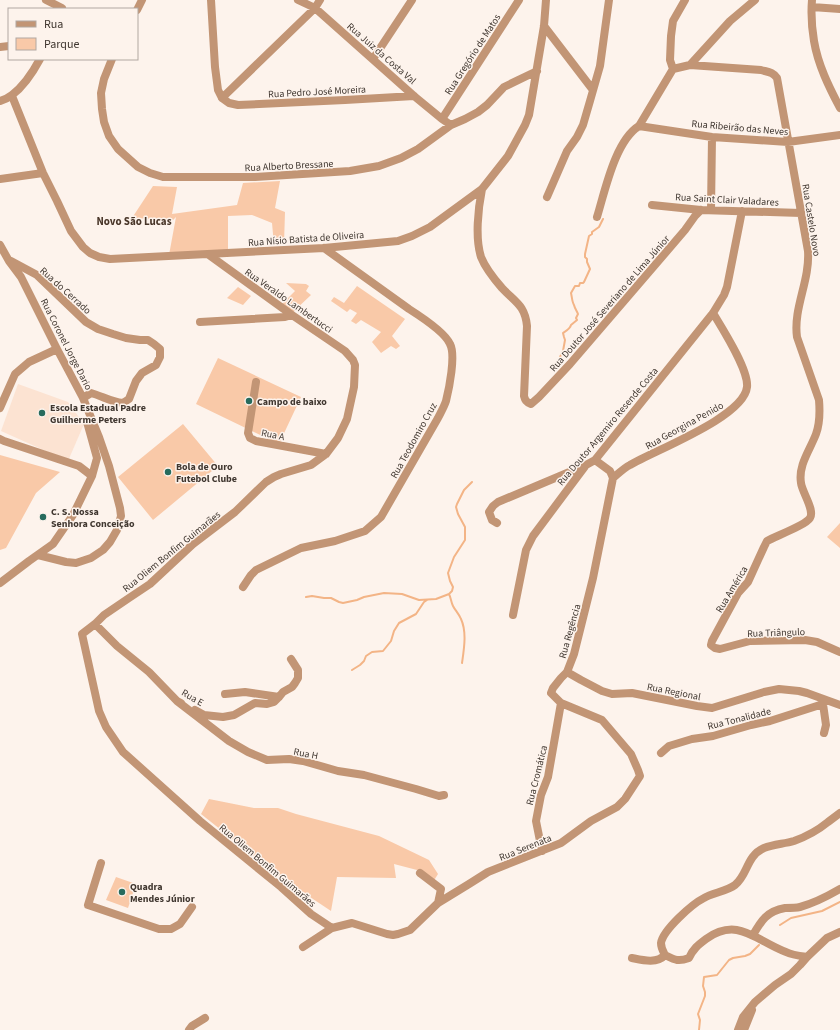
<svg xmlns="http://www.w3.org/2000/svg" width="840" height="1030" font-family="'Source Sans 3',sans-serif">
<rect width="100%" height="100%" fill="#fdf3ec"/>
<path fill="#fce3d2" d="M18,384l50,18 16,22 -16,37 -67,-30z"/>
<path fill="#f9c9a8" d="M280,181l-5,27 10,4 -1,32 -10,1 -2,-22 -20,-8 -24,1v35l-59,4 7,-38 -3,3 -41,-2 21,-32 24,1 -5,27 65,-9 6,-22z
M286,283l20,1 3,2 -3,5 5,4 -18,17 -11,-8 13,-13z
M357,286l48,33 -13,17 8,10 -4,3 -5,-3 -10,7 -9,-11 9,-10 -20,-12 -5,4 -5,-3 6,-8 -7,-4 -3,3 -16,-11 3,-4 10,6z
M238,287l13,9 -8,9 -16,-7z
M218,358l83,39 -22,47 -83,-40z
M183,424l35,42 -65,54 -35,-43z
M0,455l60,17 -24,21 -30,55 -6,2z
M840,523v25l-13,-11z
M209,799l45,9h24l18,6 83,22 50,24 9,14 -5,8 -16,-6v-6l-23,-6 2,14 -59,-1 -6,34 -51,-34 -79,-63z
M116,877l20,7 -8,24 -22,-8z"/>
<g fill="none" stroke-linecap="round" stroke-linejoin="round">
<path stroke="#f3b486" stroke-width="2" d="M560,357l3,-6 2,-11 -1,-3 -1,-4c3,-2 7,-4 8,-8l6,-5 -1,-2 2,-4c-1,-3 -3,-5 -4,-9 -2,-3 -2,-8 -3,-12l4,-7h4l1,-3h3l1,-1 6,-13 -3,-7v-3l-2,-2v-3l4,-18 3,-2v-2l7,-5 4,-8
M449,594c2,4 2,8 4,12 2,4 6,8 8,13 6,13 3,30 1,44
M306,597l6,-1 12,2h7l8,4 4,1 14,-3 7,-3 20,-4 18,1 17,6 17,-1 13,-5 3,-3 1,-4 -3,-6 -2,-8 6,-16 11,-17v-13l-7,-13 -2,-7 1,-3 7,-14 8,-8
M352,670l8,-5 4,-4 2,-5 6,-4 11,-1 8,-10 3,-10 5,-8 17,-9 8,-12 3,-2
M780,925l11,-7 31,-7 18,-9
M699,1030l1,-10 -2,-6 7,-18v-4l-2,-6 1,-9 13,-2 12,-15 4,-2 12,-2 5,-2 9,-9"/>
<path stroke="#c29575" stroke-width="8" d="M46,0l16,8
M211,0l4,67 3,23 4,8
M298,0l17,8 99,88 28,23 9,6
M812,0c-1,12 0,29 2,41 4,24 15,46 26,67
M812,7l28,2
M137,10l5,-10
M544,26l49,64
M0,47l9,-1
M112,59l-8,20 -3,14 1,16 2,13 5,14 9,13 20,18 12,6 13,4h92l95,-6 29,-5 22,-8 17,-9 33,-24 14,-6 13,-7 9,-7 17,-18 33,-16
M373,59l39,-59
M690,65l71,5c7,2 12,2 16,8l31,173c2,30 -15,57 -11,86l22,63c1,12 1,23 -3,34 -6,16 -18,31 -15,49 1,9 14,27 9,35 -4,7 -34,18 -43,23l-3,6 -16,35 -10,11 -26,48 -1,4 4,3 5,1 30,-8 55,-1 12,2 23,10
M673,69l-3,-9 1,-24 2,-15 12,-21
M12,96l31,77 14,28 14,30 12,16 7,6 9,4 11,2 214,-11 74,-7 14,-5 18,-9 52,-38 26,-33 17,-31 4,-10 15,-89 2,-26
M222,98l7,5 9,2 107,-5 69,-4
M222,98l93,-90 5,-8
M0,101c4,-1 8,-3 12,-6 12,-9 21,-23 28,-36
M442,119l77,-119
M639,126l73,11 76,5 52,-7
M0,179l43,-6
M482,189c-4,20 -7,49 -1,68 4,10 14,23 21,31 13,14 23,17 25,38l-3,70c1,4 2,6 7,8l8,-7 31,-33 115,-134 10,-14 6,-6
M547,197l20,-46 10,-14 6,-12 7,-24 10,-35 9,-66
M652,205l49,5 100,3
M711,210l1,-73
M597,217c8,-26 18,-76 42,-91l34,-57 17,-4 40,-44 25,-21
M0,245l9,16 12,16 36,72 26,49 16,39 10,29 11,42 1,8 -4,14 -7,12 -7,8 -12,8 -15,5 -10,-1 -28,-7
M209,255l83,60 53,36 8,9 2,5 -1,22 -7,32 -9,19 -12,16 -15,11 -30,9 -7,3 -8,5 -31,30 -42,32 -43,40 -21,14 -25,17 -9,9 -13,10 17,77 7,16 17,25 77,69 81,66 30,27 21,14
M11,261l26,14 49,47 12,7 15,5 13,4 14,2h8l6,4 6,5v8l-4,8 -14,8 -6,8 -7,18 -6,4c-12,-1 -21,-7 -32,-10l-8,5
M200,322l85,-5 7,-2
M256,382l-8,51 2,5 6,3 70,13
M0,408l15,-34 14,-12 28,-13
M0,439l4,2 75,25 13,10
M613,478c6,-5 11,-10 17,-13 25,-15 114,-48 117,-78 2,-17 -25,-59 -34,-74
M497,523l-5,-3 -3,-8 4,-6 5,-4 88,-37
M0,583l29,-22 24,-17 20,-29 19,-39 5,-18 -10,-36
M243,587l8,-12 5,-5 45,-22 34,-7 30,-10 16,-14 57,-99c3,-6 6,-11 8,-17 3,-12 10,-46 4,-57 -5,-12 -30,-28 -41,-35 -29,-21 -57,-41 -85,-61
M513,615l13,-65 7,-14 53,-71 9,-5 118,-147 11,-18 3,-8 15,-76
M95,624l22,22 32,26 28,29 4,2
M567,672l14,8 21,11 10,3 20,-1 65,13 15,2 52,-16 15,-3 20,2 8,2 33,12
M225,694l20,-2 34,5
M177,701l52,40 19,11 19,8 22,-1 14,2 35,10 26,4 52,14 23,7 5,-1
M195,710l9,5 19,2 11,-2 21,-12 12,1 7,-2 5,-5 4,-5 9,-5 3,-4 3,-5v-8l-7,-11
M824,733l2,-8 -3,-21 3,-3
M661,753l8,-7 23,-7 21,-3 38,-11 19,-4 53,-17
M542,851l-6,-30 5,-26 7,-18 13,-74
M101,863l-13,42 71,24h12l9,-5 12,-17
M438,903l31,-19 19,-12 73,-29 30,-22 26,-14 8,-8 15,-23 -2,-6 -7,-16 -29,-34 -41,-17 -10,-10 2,-5 8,-10 6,-6 7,-18 19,-76 20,-100 -3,-7 -15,-11
M753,935c8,-14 14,-24 32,-27 5,0 11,0 15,-1 15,-4 28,-11 40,-18
M303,947l29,-19 20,-5 35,11 6,1 5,-1 12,-4 28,-27 3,-14 -21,-16
M807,957c-7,-1 -15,-2 -21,-5 -30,-11 -48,-36 -80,-13 -8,6 -13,10 -17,19 -11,4 -14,2 -24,-3 -2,-4 -4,-7 -4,-12 2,-13 31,-39 43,-45 9,-5 23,-7 31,-13 13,-10 11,-29 29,-37 10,-4 20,-4 30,-7 14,-5 23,-10 34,-19 4,-3 8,-6 12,-9
M632,958c10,2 25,6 33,-3
M189,1030l3,-4 13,-8
M738,1030l5,-13 12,-15 20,-17 16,-11 9,-9 7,-8 20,-19 13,-6
M744,1030l8,-20"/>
</g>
<g fill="#276b5d" stroke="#fdf3ec" stroke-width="1.5">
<circle cx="249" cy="401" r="4"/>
<circle cx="42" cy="413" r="4"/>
<circle cx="168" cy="472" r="4"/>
<circle cx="43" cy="517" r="4"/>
<circle cx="122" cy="892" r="4"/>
</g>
<g text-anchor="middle" stroke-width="3" stroke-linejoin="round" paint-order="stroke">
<g font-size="10" fill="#403730" stroke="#fdf3ec">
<text transform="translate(382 53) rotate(41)" y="4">Rua Juiz da Costa Val</text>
<text transform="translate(472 54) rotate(-57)" y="4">Rua Gregório de Matos</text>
<text transform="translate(317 91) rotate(-3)" y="4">Rua Pedro José Moreira</text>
<text transform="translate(740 127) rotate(5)" y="4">Rua Ribeirão das Neves</text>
<text transform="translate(289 165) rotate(-3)" y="4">Rua Alberto Bressane</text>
<text transform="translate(727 199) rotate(3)" y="4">Rua Saint Clair Valadares</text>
<text transform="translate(812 220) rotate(81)" y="4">Rua Castelo Novo</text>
<text transform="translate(306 238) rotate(-4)" y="4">Rua Nísio Batista de Oliveira</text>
<text transform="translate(66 290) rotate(42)" y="4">Rua do Cerrado</text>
<text transform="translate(289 300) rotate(35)" y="4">Rua Veraldo Lambertucci</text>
<text transform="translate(609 303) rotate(-49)" y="4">Rua Doutor José Severiano de Lima Júnior</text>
<text transform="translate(67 344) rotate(63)" y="4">Rua Coronel Jorge Dario</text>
<text transform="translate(684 425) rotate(-29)" y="4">Rua Georgina Penido</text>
<text transform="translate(607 426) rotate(-50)" y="4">Rua Doutor Argemiro Resende Costa</text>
<text transform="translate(273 434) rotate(11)" y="4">Rua A</text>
<text transform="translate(413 440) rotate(-61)" y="4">Rua Teodomiro Cruz</text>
<text transform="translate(171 551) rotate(-39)" y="4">Rua Oliem Bonfim Guimarães</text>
<text transform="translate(731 589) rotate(-59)" y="4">Rua América</text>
<text transform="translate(569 631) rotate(-74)" y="4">Rua Regência</text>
<text transform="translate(776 632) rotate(-2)" y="4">Rua Triângulo</text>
<text transform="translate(674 691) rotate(11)" y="4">Rua Regional</text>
<text transform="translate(193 697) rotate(30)" y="4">Rua E</text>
<text transform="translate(739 718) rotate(-14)" y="4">Rua Tonalidade</text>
<text transform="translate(306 753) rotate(11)" y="4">Rua H</text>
<text transform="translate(536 775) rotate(-76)" y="4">Rua Cromática</text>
<text transform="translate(525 847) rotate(-22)" y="4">Rua Serenata</text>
<text transform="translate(268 865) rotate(40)" y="4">Rua Oliem Bonfim Guimarães</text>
</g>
<g font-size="10" font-weight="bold" fill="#403730" stroke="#fdf3ec" text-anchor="start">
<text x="257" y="405">Campo de baixo</text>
<text x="50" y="411">Escola Estadual Padre<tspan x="50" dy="12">Guilherme Peters</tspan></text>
<text x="176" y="470">Bola de Ouro<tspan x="176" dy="12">Futebol Clube</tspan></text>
<text x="51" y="515">C. S. Nossa<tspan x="51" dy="12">Senhora Conceição</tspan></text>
<text x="130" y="890">Quadra<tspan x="130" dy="12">Mendes Júnior</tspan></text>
</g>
<g font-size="11" font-weight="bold" fill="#493629" stroke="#fdf3ec">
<text x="134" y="225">Novo São Lucas</text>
</g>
</g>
<rect x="8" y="8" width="130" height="52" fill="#fdf3ec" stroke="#b1a8a1"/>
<rect x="16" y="21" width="20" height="6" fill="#c29575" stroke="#b1a8a1"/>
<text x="44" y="28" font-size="12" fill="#403730">Rua</text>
<rect x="16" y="38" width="20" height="12" fill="#f9c9a8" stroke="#b1a8a1"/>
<text x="44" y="48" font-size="12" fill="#403730">Parque</text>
</svg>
